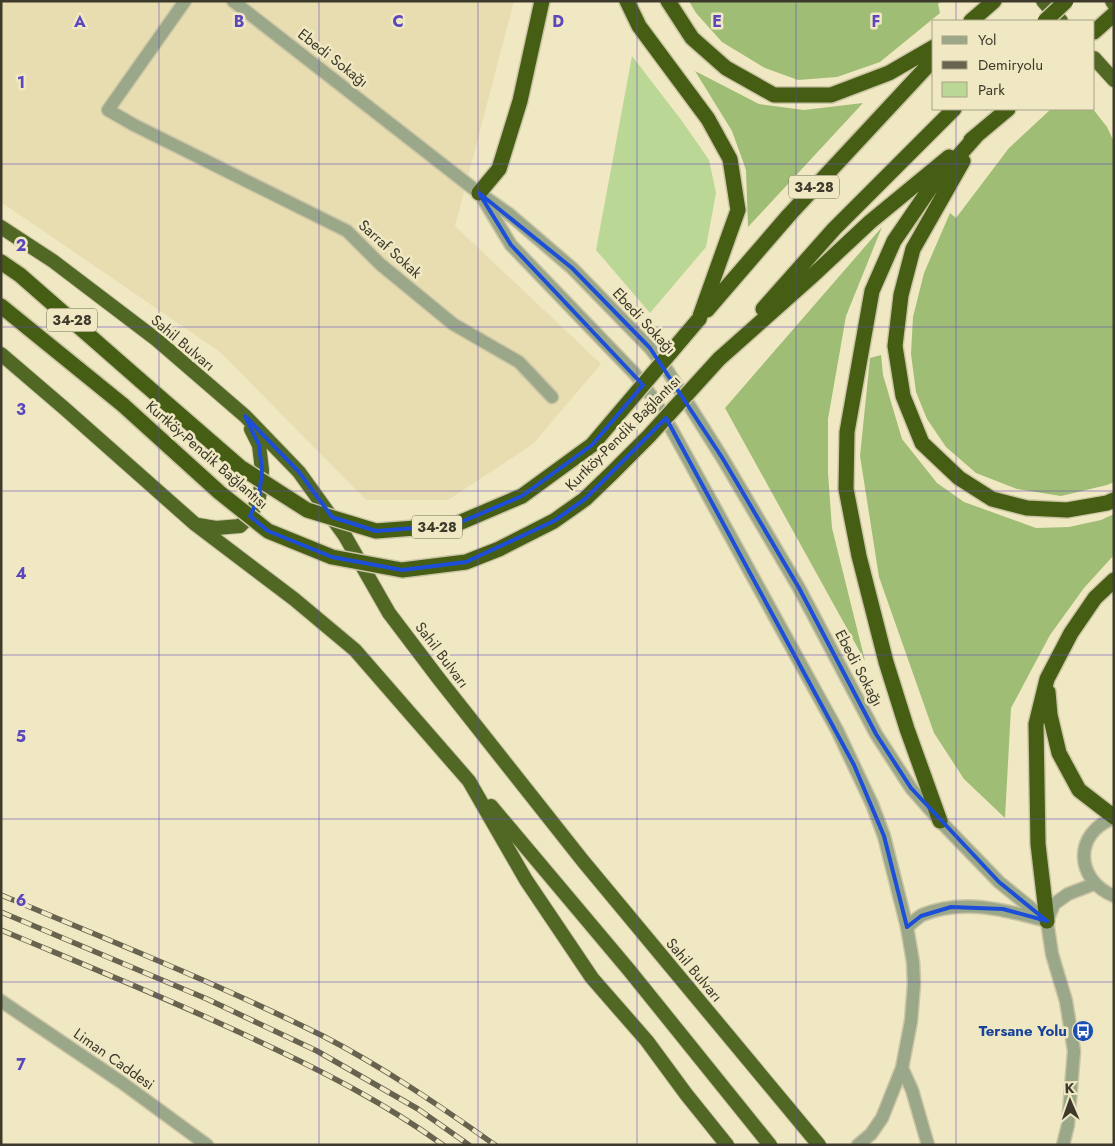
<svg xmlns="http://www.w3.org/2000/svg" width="1115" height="1146" font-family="Jost,sans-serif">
<rect width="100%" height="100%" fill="#f0e8c3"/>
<path fill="#e7ddb1" d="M1,1h513l-59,225 146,138 -68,80 -85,56h-82l-146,-148 -219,-150z"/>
<path fill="#bbd796" d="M632,56l50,65 27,39 7,33 -10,54 -56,66 -54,-63z"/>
<path fill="#9fbd74" d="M689,1h252l-3,3 2,9 -60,49 -43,15 -39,3 -33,-12 -43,-26 -26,-29z
M695,71l64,33 45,6 59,-7 -115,124 -2,-57 -14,-39z
M1051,109h42l14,18 7,15v340l-7,3 -46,11 -44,-7 -41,-16 -30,-26 -19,-28 -11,-27 -5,-38 2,-37 11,-44 26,-60 6,5 53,-70z
M882,227l-36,89 -18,103v54l4,55 33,133 -140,-253z
M881,355l2,20 19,64 35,44 27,19 72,26 33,-1 32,-7 13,-6v41l-30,33 -34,47 -39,73 -6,110 -41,-39 -30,-46 -55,-156 -19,-121 10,-98z"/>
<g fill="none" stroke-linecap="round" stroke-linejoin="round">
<g stroke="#ccc5a5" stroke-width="15">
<path id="minor" d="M185,1l-77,109 26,15 213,106 33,33 73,60 66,38 33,35
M233,1l246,192 30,21 63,54 78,80 17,22 56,89 76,129 77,146 35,54 29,33 59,61 48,39
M482,197l29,48 124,129 18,24 19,32 165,300 35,74 12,32 23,91 6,35 1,22 -3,37 -9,47 -20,50 -11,16 -13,11
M902,1068l10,22 16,55"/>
</g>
<g stroke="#ccc5a5" stroke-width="15">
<path id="tertiary" d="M1114,818c-41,15 -39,62 0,78
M907,927c5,-4 10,-9 15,-12 41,-17 84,-5 125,6
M1,1001l120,81 86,63
M1063,1145l5,-20 6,-74 -8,-50 -14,-47 -5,-33 7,-17 14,-10 26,-10"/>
</g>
<g stroke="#ccc5a5" stroke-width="16">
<path id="trunk" d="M1043,1l18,20
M1112,1l2,3
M1094,58l20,22
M1,227l52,34 104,79 88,76 54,56 46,64 44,77 50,66 144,182 236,284
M1,354l63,54 131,116 99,75 61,51 114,131 57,99 66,98 55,63 39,53 41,51
M198,525l18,3 24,-2 11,-11 8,-18 2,-11 1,-16 -3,-25 -8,-16
M491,806l138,164 141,175"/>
</g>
<g stroke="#ccc5a5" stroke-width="18">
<path id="motorway" d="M627,1l12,25 69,93 22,40 8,51 -39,109
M668,1l24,37 34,30 48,27h57l58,-22 45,-26
M971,21l23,-20
M1094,32l20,-18
M971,140l37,-31
M963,161l-50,88 -12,46 -6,51 8,50 19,47 37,35 33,21 35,9 40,2 40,-7 7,-3
M479,193l20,-24 21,-68 22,-100
M1,262l19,13 121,106
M1,306l122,99
M763,309l71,-80 120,-120
M707,310l82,-95 145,-156
M719,359l91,-81 60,-56 79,-65
M1048,692l2,23 9,38 20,37 35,27
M940,821l-33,-92 -21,-67 -27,-106 -13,-67 1,-57 25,-141 22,-50 37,-54 47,-53
M1047,921l-9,-77 -2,-120 11,-45 24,-46 24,-35 19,-18"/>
</g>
<use href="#minor" stroke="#9aa889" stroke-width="12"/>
<use href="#tertiary" stroke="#9aa889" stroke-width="12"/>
<use href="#trunk" stroke="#516825" stroke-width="14"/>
<use href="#motorway" stroke="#465e13" stroke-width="15"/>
<g stroke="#67634f" stroke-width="5.5">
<path id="rail" d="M1,895c108,45 217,89 322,141 60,31 117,70 172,109
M1,912l206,87 110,52 101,58 51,36
M1,930c86,36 173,71 257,111 64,30 127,62 185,104"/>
</g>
<use href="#rail" stroke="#f0e8c3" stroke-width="4" stroke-dasharray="11" stroke-linecap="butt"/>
<g stroke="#ccc5a5" stroke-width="18" stroke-linecap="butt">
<path id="motorway-bridge" d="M1045,21l21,-20
M141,381l99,86 67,43 69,21 78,-6 68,-29 70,-51 107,-126
M123,405l96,87 49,39 64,26 70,13 64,-8 33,-13 55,-28 31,-22 27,-26 37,-37 70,-77"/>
</g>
<use href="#motorway-bridge" stroke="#465e13" stroke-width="15"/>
</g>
<path fill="none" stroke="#1d4ed8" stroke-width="4" stroke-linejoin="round" d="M479,193l93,75 78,80 73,111 76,129 77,146 35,54 88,94 48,39 -44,-12 -52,-2 -30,9 -14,11 -23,-91 -30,-71 -188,-347 -81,81 -31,22 -88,41 -64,8 -70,-13 -64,-26 -18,-15 9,-19 3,-27 -3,-25 -14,-29 54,56 33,45 44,14 78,-6 68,-29 70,-51 51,-60 -132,-140z"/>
<path fill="none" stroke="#5c46be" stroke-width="1" stroke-opacity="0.55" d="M159,1v1144M319,1v1144M478,1v1144M637,1v1144M796,1v1144M956,1v20M956,109v1036M1,164h1113M1,327h1113M1,491h1113M1,655h1113M1,819h1113M1,982h1113"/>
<defs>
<g id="bus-disc" transform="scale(1.125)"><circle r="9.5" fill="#1a4fb4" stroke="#f0e8c3"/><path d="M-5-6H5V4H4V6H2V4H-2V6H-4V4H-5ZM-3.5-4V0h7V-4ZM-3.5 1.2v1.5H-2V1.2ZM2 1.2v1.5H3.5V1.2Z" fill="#fff"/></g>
</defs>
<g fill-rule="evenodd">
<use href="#bus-disc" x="1083" y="1031"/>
</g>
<g text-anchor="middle" stroke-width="5" stroke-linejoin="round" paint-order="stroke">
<g fill="#f0e8c3" stroke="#736e59" stroke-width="1">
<rect x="789" y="175.5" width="50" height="23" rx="4"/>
<rect x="47" y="308.5" width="50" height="23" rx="4"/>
<rect x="412" y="515.5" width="50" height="23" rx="4"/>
</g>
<g font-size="14" font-weight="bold" fill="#3d3a2c">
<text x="814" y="192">34-28</text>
<text x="72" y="325">34-28</text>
<text x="437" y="532">34-28</text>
</g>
<g font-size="15" fill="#3d3a2c" stroke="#f0e8c3">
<text transform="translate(333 58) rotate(38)" y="5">Ebedi Sokağı</text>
<text transform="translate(390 249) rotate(42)" y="5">Sarraf Sokak</text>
<text transform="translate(644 321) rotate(47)" y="5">Ebedi Sokağı</text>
<text transform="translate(183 343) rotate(40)" y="5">Sahil Bulvarı</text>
<text transform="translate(623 433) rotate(-45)" y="5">Kurtköy-Pendik Bağlantısı</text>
<text transform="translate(207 455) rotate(41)" y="5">Kurtköy-Pendik Bağlantısı</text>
<text transform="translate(442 655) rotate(53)" y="5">Sahil Bulvarı</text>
<text transform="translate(859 668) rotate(62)" y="5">Ebedi Sokağı</text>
<text transform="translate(694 970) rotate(50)" y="5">Sahil Bulvarı</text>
<text transform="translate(114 1059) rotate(35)" y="5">Liman Caddesi</text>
</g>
<g font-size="15" font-weight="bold" fill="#164399" stroke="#f0e8c3" text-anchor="end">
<text x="1067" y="1036">Tersane Yolu</text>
</g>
</g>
<g font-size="16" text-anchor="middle" font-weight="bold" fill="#5c46be" stroke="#f0e8c3" stroke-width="5" stroke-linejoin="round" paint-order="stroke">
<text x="80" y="27">A</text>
<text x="239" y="27">B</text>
<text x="398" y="27">C</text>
<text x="558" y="27">D</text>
<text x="717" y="27">E</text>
<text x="876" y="27">F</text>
<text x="21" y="88">1</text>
<text x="21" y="251">2</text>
<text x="21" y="415">3</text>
<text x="21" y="579">4</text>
<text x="21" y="742">5</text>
<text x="21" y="906">6</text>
<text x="21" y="1070">7</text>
</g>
<rect width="1115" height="1146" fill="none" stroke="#3d3a2c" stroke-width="5"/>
<rect x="932" y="20" width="162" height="90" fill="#f0e8c3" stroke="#a8a287"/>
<rect x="942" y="36" width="25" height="8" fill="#9aa889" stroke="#a8a287"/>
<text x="978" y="45" font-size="15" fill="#3d3a2c">Yol</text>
<rect x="942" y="61" width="25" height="8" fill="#67634f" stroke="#a8a287"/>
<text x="978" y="70" font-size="15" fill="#3d3a2c">Demiryolu</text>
<rect x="942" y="82" width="25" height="15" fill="#bbd796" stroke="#a8a287"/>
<text x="978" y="95" font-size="15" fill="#3d3a2c">Park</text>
<g transform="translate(1070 1101) rotate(358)" stroke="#f0e8c3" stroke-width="4" paint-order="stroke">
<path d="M0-4L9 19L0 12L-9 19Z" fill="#3d3a2c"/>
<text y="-8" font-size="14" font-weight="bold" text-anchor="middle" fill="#3d3a2c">K</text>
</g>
</svg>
